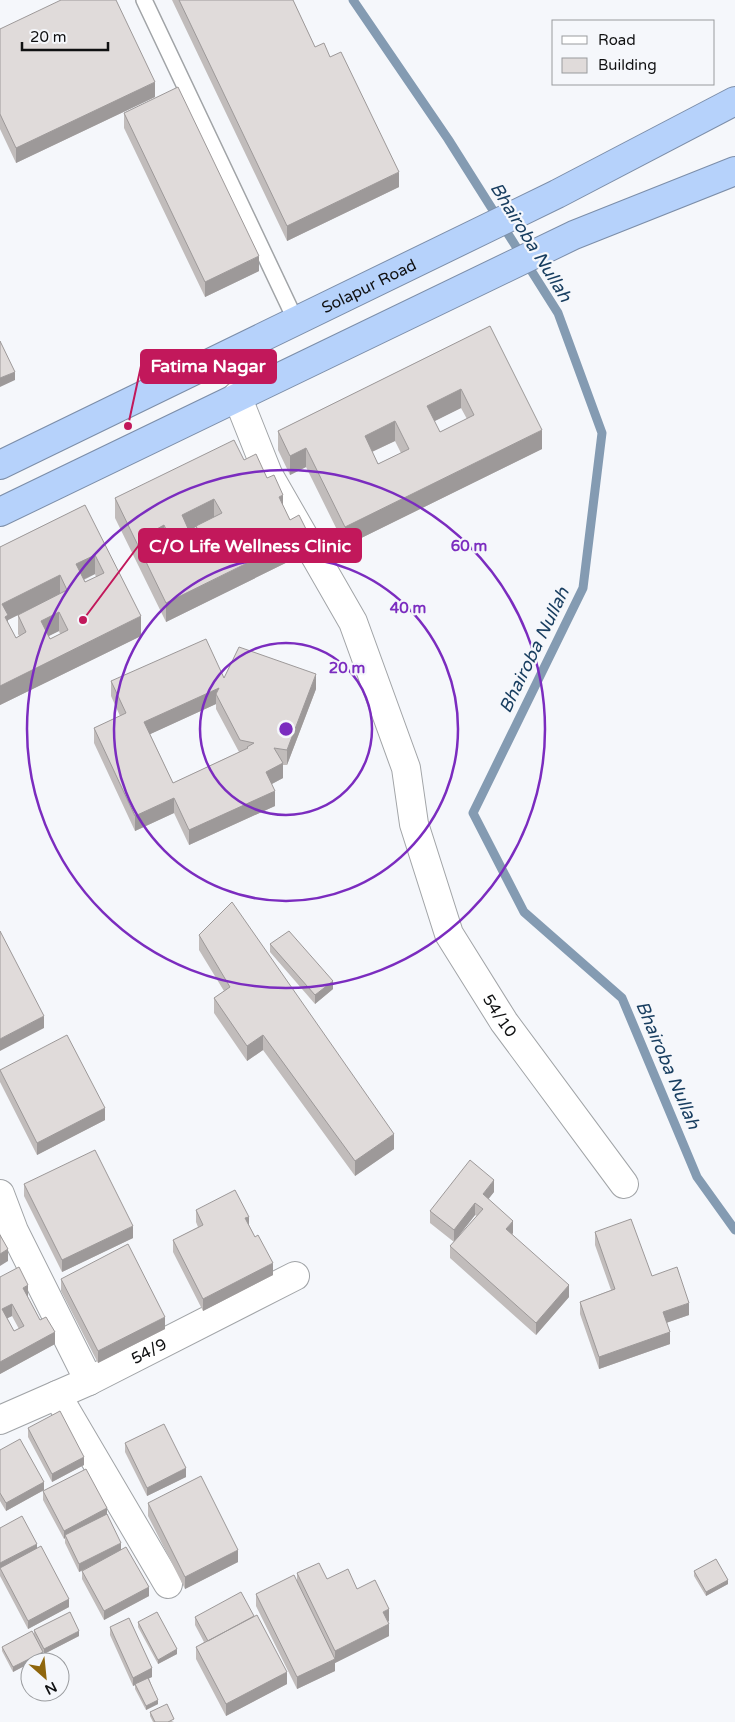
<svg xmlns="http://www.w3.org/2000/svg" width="735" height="1722" font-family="'Varela Round',sans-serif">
<rect width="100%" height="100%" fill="#f5f7fb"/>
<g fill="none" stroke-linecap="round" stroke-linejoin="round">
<path stroke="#849bb2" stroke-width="9" d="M353,0l95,139 110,174 44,120 -19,155 -110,225 51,99 98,86 75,179 38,53"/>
<g stroke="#a1a4a7" stroke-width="18">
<path id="lane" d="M144,0l152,321"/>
</g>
<g stroke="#a1a4a7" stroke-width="30">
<g id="street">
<path id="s1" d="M237,396l31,78 85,148 53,146 8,56 35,110 55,88 120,162"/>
<path d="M0,1194l14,37 75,150"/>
<path d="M57,1395l111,189"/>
<path id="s2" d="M0,1420l89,-39 206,-105"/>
</g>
</g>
<g stroke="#7c8ea9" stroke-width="30">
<g id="highway">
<path id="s3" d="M0,465l557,-271 178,-93"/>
<path d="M0,512l574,-277 161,-64"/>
</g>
</g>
<use href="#lane" stroke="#fff" stroke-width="15"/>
<use href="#street" stroke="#fff" stroke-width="28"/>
<use href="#highway" stroke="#b6d2fb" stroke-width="28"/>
</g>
<path fill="#c1bcbb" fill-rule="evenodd" d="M172,0h121l22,47 84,140 -112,54z
M0,29l155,68 -139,66 -16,-34z
M124,113l135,158 -54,26 -81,-169z
M490,326l52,123 -197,97 -39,-79 -16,8 -12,-25v-19zM461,408l6,11 -27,13 -6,-11zM395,441l6,12 -23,11 -6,-12z
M244,460l23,18 41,74 -142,70 -51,-104v-20zM196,527v18l2,6 -9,-21z
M85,505l56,131 -141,69v-158zM95,574l1,3 -11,5 -1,-2zM18,615v19l1,2 -3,2 -8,-15v-3zM59,631l1,3 -10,5 -2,-3z
M224,678l92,11 -29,76h-4v13l-11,6 3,22 -86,39 -15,-32 -39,18 -41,-88v-15l26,-12 -9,-20v-15zM216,704v5l23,43 -66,31 -23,-49z
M199,935l195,214 -39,27 -92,-126 -16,11 -33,-48v-15l10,-7 -25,-41z
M270,944l63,45 -18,15 -45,-52z
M0,1070l105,50 -68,35 -37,-73z
M24,1184l109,54 -71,34 -38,-76z
M494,1192l-6,7 25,34 -1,1 57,63 -33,38 -86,-77v-12l4,-4 -24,-19v-12zM475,1215l2,1 -23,26z
M196,1210l53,15 24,50 -70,36 -30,-59v-12l25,-13 -2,-5z
M595,1232l57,44 37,39 -23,8 4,21 -71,25 -19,-55v-12l31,-12 -16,-45z
M0,1277l28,20 12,23 15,24 -55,30zM12,1316l7,13 -5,2 -7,-13z
M61,1279l104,50 -67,34 -37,-72z
M28,1428l56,37 -32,17 -24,-45z
M125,1443l61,34 -39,19 -22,-44z
M0,1450l44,40 -38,21 -6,-10z
M43,1491l64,23 14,35 28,47 -45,24 -22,-41v-8l1,-1 -4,2 -14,-29v-5l-1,1 -21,-39z
M148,1503l90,59 -53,27 -37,-73z
M0,1528l37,20 32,59 -41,22 -28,-53z
M694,1571l34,13 -22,12 -12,-20z
M297,1573l30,6 30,10 32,32 -1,1 1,14 -54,27v-1v9l-38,18 -41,-83v-12l41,-13z
M195,1617l92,67 -61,32 -30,-57v-12l8,-5 -9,-17z
M138,1622l39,32 -19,10 -20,-37z
M110,1627l42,50 -3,1 9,26 -12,6 -11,-21v-4l-2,1 -23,-51z
M34,1630l45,6 -35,18 -10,-19z
M2,1647l41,9 -30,16 -11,-21z
M150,1712l24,10h-21l-3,-6z"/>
<path fill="#9d9999" d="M155,82v15l-139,66v-15z
M399,172v15l-112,54v-15z
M259,256v15l-54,26v-15z
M15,372v8l-15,7v-9z
M461,389v19l-34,17v-19z
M395,421v20l-30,14v-19z
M542,430v19l-197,97v-19z
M306,448v19l-16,8v-19z
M283,495v19l-4,-17z
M214,499v19l-32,16v-19z
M164,525v20l-9,4v-19z
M308,533v19l-142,70v-19z
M228,534v19l-14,6v-19z
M95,555v19l-19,9v-19z
M60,575v19l-52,26v14l-6,-30z
M59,612v19l-18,9v-19z
M141,616v20l-141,69v-19z
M316,674v15l-29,76v-15z
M219,688l-3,6v10l-72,33v-15z
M283,763v15l-17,9v-15z
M275,791v15l-86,39v-15z
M174,798v15l-39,18v-15z
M333,981v8l-18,15v-9z
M44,1016v12l-44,23v-12z
M263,1035v15l-16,11v-15z
M105,1108v12l-68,35v-12z
M394,1134v15l-39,27v-15z
M494,1180v12l-11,14v-12z
M475,1203v12l-21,27v-12z
M249,1217v12l-4,-11z
M513,1221v12l-7,8v-12z
M133,1226v12l-71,34v-12z
M8,1249v12l-8,5v-12z
M273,1263v12l-70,36v-12z
M28,1285v12l-5,3v-12z
M569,1285v12l-33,38v-12z
M689,1303v12l-26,9v-12z
M12,1304v12l-10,5v-12z
M165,1317v12l-67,34v-12z
M55,1332v12l-55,30v-12z
M670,1332v12l-71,25v-12z
M84,1457v8l-32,17v-8z
M186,1468v9l-39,19v-8z
M44,1482v8l-38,21v-8z
M107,1508v8l-42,19v3l-1,1v-8z
M121,1543v8l-42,21v-8z
M37,1544v9l-37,15v-5z
M238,1550v12l-53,27v-12z
M728,1580v4l-22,12v-4z
M149,1587v9l-45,24v-9z
M69,1599v8l-41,22v-8z
M389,1609v12l-6,3v-12z
M389,1624v12l-54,27v-12z
M79,1631v5l-35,18v-5z
M177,1649v5l-19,10v-4z
M43,1652v4l-30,16v-5z
M335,1659v12l-38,18v-12z
M152,1668v9l-19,9v-8z
M287,1672v12l-61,32v-12z
M158,1700v4l-12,6v-4z"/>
<path fill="#e0dbda" stroke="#9d9999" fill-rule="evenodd" d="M61,0h55l39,82 -139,66 -16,-34v-85z
M179,0h114l22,47 9,-4 6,14 11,-5 58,120 -112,54z
M178,87l81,169 -54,26 -81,-169z
M490,326l52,104 -197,97 -39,-79 -16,8 -12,-25zM461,389l13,26 -34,17 -13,-26zM395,421l14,28 -31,15 -13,-28z
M0,341l15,31 -15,6z
M234,440l10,20 12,-6 11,24 7,-3 9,20 -4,2 11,23 9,-5 9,18 -142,70 -51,-105zM214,499l8,14 -26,13 10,21 -8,4 -16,-36zM164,525l6,13 -8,5 -7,-13zM228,534l7,13 -14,7 -7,-14z
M85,505l56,111 -141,70v-139zM95,555l9,18 -19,9 -9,-18zM60,575l7,15 -49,25 8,17 -10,6 -11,-21 3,-2 -6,-11zM59,612l9,18 -18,9 -9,-18z
M206,639l18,39 15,-31 77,27 -29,76 -13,-2 9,15 -17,9 9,19 -86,39 -15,-32 -39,18 -41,-88 32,-15 -15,-32zM219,688l-3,6 24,46 14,3 -7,4 1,1 -75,35 -29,-61z
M232,902l162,232 -39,27 -92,-126 -16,11 -33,-48 16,-11 -31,-52z
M0,931l44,85 -44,23z
M289,931l44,50 -18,14 -45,-51z
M67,1035l38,73 -68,35 -37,-73z
M95,1150l38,76 -71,34 -38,-76z
M470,1160l24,20 -11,14 30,27 -7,8 63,56 -33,38 -86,-77 33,-37 -8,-6 -21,27 -24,-19z
M235,1190l14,27 -4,1 10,19 3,-2 15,28 -70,36 -30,-59 30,-15 -7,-15z
M631,1219l21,57 25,-9 12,36 -26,9 7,20 -71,25 -19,-55 35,-13 -20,-57z
M0,1235l8,14 -8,5z
M128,1244l37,73 -67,34 -37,-72z
M19,1267l9,18 -5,3 17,32 6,-3 9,15 -55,30v-85zM12,1304l12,22 -10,5 -12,-22z
M60,1411l24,46 -32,17 -24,-46z
M164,1424l22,44 -39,20 -22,-45z
M20,1439l24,43 -38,21 -6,-10v-43z
M86,1469l21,39 -43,23 -21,-40z
M201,1476l37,74 -53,27 -37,-74z
M107,1514l14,29 -42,21 -14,-29z
M22,1516l15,28 -37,19v-35z
M41,1546l28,53 -41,22 -28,-53z
M126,1547l23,40 -45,24 -22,-40z
M716,1559l12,21 -22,12 -12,-21z
M319,1563l8,16 21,-10 9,20 18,-9 14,29 -6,3 6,12 -54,27 -38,-78z
M294,1575l41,84 -38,18 -41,-83z
M241,1592l13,24 -46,25 -13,-24z
M70,1612l9,19 -35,18 -10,-19z
M157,1612l20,37 -19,11 -20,-38z
M257,1615l30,57 -61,32 -30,-57z
M129,1618l23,50 -19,10 -23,-51z
M32,1631l11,21 -30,15 -11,-20z
M148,1678l10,22 -12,6 -11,-22z
M167,1704l7,15 -6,3h-13l-5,-10z"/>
<g fill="none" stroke="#7b2cbf" stroke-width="2.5">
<circle cx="286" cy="729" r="86"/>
<circle cx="286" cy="729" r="172"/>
<circle cx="286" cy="729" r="259"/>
</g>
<g text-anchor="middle" stroke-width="4.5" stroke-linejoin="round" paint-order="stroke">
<g font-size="16" fill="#101112" stroke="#f5f7fb">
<text dy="6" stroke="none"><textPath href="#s3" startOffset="410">Solapur Road</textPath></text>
<text dy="6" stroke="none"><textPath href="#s1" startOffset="678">54/10</textPath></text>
<text dy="6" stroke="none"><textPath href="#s2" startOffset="164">54/9</textPath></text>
</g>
<g font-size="18" font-style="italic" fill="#173d5f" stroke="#f5f7fb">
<text transform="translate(531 242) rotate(58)" y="6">Bhairoba Nullah</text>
<text transform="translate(534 650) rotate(-64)" y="6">Bhairoba Nullah</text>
<text transform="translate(668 1065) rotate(67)" y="6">Bhairoba Nullah</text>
</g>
</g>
<circle cx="286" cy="729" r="8" fill="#7b2cbf" stroke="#f5f7fb" stroke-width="2.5"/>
<g font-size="15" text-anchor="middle" font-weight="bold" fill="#7b2cbf" stroke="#f5f7fb" stroke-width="4.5" stroke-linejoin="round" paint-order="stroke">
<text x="469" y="551">60 m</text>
<text x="408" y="613">40 m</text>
<text x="347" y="673">20 m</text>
</g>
<path fill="none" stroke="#c2185b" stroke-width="2" d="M128 426L141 366M83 620L139 545"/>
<g fill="#c2185b" stroke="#f5f7fb" stroke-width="2">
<circle cx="128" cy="426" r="5"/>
<circle cx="83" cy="620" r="5"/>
</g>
<g fill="#c2185b" stroke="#c2185b" stroke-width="2">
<rect x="141" y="350" width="135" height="33" rx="5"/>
<rect x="139" y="529" width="222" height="33" rx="5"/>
</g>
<g font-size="18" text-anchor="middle" font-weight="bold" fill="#fff">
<text x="208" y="372">Fatima Nagar</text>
<text x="250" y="552">C/O Life Wellness Clinic</text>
</g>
<rect x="552" y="20" width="162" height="65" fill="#f5f7fb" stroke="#999b9e"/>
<rect x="562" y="36" width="25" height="8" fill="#ffffff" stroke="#999b9e"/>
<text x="598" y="45" font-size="15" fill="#101112">Road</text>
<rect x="562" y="58" width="25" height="15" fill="#e0dbda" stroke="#999b9e"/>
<text x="598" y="70" font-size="15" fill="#101112">Building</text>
<g transform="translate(45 1677) rotate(153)"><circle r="24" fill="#f5f7fb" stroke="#999b9e"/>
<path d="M0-4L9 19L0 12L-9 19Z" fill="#8f660c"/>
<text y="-8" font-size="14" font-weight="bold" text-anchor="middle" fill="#101112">N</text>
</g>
<path d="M22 42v8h86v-8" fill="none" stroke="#101112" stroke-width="2.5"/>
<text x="30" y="42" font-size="15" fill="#101112" stroke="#f5f7fb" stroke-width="4" paint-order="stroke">20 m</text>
</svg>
